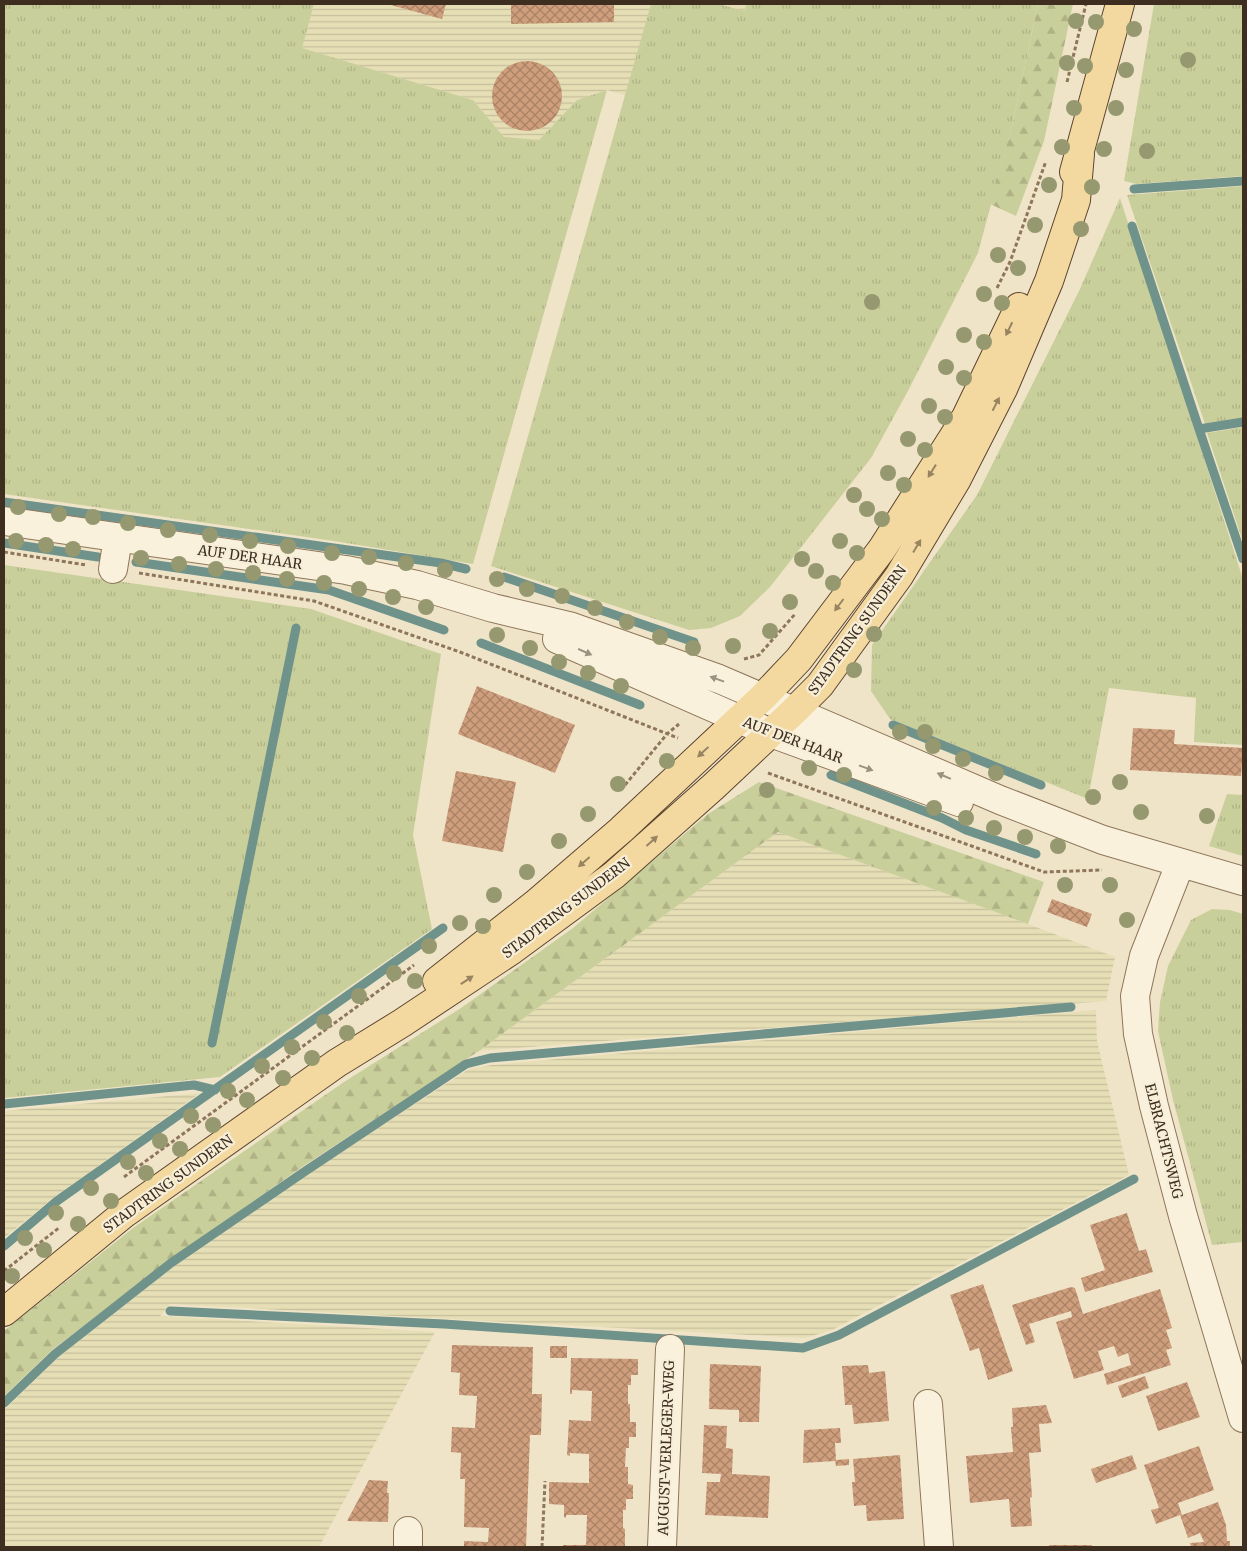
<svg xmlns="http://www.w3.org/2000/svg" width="1247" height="1551" font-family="Merriweather,serif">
<defs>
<pattern id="farmland-rules" width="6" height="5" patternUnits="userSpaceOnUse" patternTransform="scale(1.25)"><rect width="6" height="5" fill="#e6deb5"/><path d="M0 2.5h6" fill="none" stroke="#c6bf9b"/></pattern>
<pattern id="grass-tufts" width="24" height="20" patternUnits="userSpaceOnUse" patternTransform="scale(1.25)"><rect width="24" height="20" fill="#c9cf9b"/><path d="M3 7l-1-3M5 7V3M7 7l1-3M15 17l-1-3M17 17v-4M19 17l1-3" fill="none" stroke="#aeb285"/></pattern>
<pattern id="forest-firs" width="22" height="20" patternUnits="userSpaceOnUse" patternTransform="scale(1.25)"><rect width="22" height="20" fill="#c9cf9b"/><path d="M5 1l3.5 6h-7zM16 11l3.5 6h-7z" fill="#aeb285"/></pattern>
<pattern id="building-cross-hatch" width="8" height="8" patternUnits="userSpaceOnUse" patternTransform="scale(1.25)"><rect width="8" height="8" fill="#cf9f7d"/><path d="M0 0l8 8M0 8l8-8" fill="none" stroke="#a98266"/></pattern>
</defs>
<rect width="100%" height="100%" fill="#f0e4c8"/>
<path fill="url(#farmland-rules)" d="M314,4h337l-25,92 -19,-6 -30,10 -38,40 -35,-3 -31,-37 -172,-52z
M718,4h28l-1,7z
M778,832l250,92 87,33 -9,44 -627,50z
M1096,1010l1,31 32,134 -297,155 -27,8 -635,-34 -10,12 275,16 -116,215h-315v-137l56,-54 113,-89 133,-92 163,-106 23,-4z
M200,1093l-147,105 -49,40v-127z"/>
<path fill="url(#grass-tufts)" d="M4,4h310l-12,44 171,52 31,37 35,3 38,-40 30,-10 -134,474 -139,-23 -330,-47z
M651,4h67l27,7 1,-7h292l-26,122 -34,127 -70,138 -37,67 -101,129 -30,29 -29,12 -22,2 -198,-64z
M1154,4h89v172l-106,8 -13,-3z
M1243,186v232l-38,6 -78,-229z
M1120,198l123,381v166l-49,-3 2,-44 -87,-10 -21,111 -198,-80 -19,-28 1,-46 105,-150 102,-204z
M1243,427v115l-36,-109z
M4,565l307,44 130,45 -28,181 19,94 -212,148 -216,21z
M1227,794l16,1v61l-34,-10z
M1212,909l18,1 13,4v328l-31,3 -39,-145 -15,-69 2,-29 8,-36 23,-46z"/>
<path fill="url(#forest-firs)" d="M1038,4h35l-29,137 -28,75 -26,-12 22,-78z
M759,782l285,100 -16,42 -250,-92 -299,219 -177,116 -132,93 -118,90 -48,46v-65l129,-103 211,-146 117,-74 112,-80 135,-114z"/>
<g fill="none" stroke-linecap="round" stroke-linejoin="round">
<path stroke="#6f938a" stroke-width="9" d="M1134,189l109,-8
M1132,226l67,203 44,-7
M1199,429l44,130
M4,502l437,61 25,6
M4,543l94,14
M136,562l193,28 115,40
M504,577l190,65
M481,643l159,62
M893,725l148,60
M831,775l111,43 24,12 70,24
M212,1043l84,-415
M4,1104l190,-19 21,5
M4,1246l53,-45 386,-273
M170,1311l274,13 359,24 36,-13 295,-156
M4,1403l51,-49 116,-91 133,-91 162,-108 24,-6 581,-51"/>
</g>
<path fill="url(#building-cross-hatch)" d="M387,4h59l-4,15z
M511,4h103v18l-103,2z
M492 96a35 35 0 1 1 70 0a35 35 0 1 1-70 0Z
M477,686l98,39 -20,48 -97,-39z
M1133,728l42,2 -1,14 69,4 -2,28 -111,-6z
M456,771l60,11 -13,70 -61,-11z
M1052,899l40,15 -5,13 -40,-15z
M1127,1213l12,38 7,-2 7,23 -68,20 -4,-14 24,-8 -15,-45z
M983,1284l30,87 -25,9 -9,-32 -9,3 -20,-56z
M1071,1287l4,1 8,26 77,-25 12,39 -6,2 6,18 -6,2 5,15 -64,20 -3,-11 27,-9 -3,-12 -10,4 -4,-11 -16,5 6,19 -30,9 -18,-57 16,-5 -1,-6 -42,13 6,18 -9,3 -14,-40z
M452,1345l81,2 -1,47h10l-1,41h-11l-4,112h-62v-6l24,1 1,-14 -25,-1 1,-48h-5l1,-26 -10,-1 1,-25 23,1 2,-32 -18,-1 1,-22 -9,-1z
M550,1346h17v12h-17z
M571,1358l67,1v16h-7v10h-3v19h2v18h6v15h-7v11h-3l-1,19h3v17l5,1v14h-7v11h-3v18l2,1v18h-62v-2h23l1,-30h-21v3l-2,-1v-12l-15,-1v-22l40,1v-29l-19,-1v3l-3,-1 2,-35 22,1 1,-30 -20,-1v4h-2z
M710,1364l51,2 -2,56h-20v-12l-30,-1z
M868,1365l1,8 16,-2 4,50 -35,3 -2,-19h-7l-3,-39z
M1145,1376l4,12 -27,10 -4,-12z
M1187,1382l13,35 -42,14 -12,-35z
M1046,1405l6,18 -13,1 2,28 -12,1 3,44 -2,1 2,28 -21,1 -2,-28 -39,4 -4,-47 47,-4 -2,-25h2l-1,-19z
M704,1425l23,1 -1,22 7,1 -1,25 38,2 -2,42 -63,-3 2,-33h13l1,-8 -19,-1z
M840,1428l1,15h-6l1,17 13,-1v6l-13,1 -1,-5 -32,2 1,-33z
M1199,1446l15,44 -36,13 4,12 36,-13 8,23 1,16h3v6h-39l-1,-4 14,-1 -4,-9 -12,5 -8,-23 -24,9 -5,-14 8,-2 -15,-43z
M900,1455l4,64 -37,2 -1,-16 -12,1 -2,-24h3l-2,-23z
M1132,1455l5,14 -41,14 -5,-14z
M369,1480l19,1 -1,12h2l-1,29 -41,-1z
M1049,1545h43v2h-43z"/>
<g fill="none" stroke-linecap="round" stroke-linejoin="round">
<g stroke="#8d765c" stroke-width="30">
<path id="minor" d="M4,521l342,49 71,15 76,23 76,18 150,53 281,121 103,40 140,41
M113,569l5,-31
M557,639l214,94 188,69
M1180,864l-36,92 -9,40 3,38 16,72 29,110 60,202
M928,1404l11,143
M408,1547v-16
M662,1547l8,-198"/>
</g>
<g stroke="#5b4430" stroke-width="30">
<path id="major" d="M1074,172l46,-168
M437,981l98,-77 86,-74 142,-133 36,-38 83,-110 84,-132 53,-110
M4,1312l121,-99 212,-150 65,-40 110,-73 102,-75 99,-88 81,-76 26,-26 79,-109 58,-97 46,-90 46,-108 27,-81 4,-46"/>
</g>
<path stroke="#8d765c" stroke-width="3" stroke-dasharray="4 2.5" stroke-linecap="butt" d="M1067,82l19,-78
M997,288l13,-26 36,-101
M4,552l82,13
M139,573l175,28 146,51 218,86
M744,659l15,-4 37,-42
M768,773l276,99 58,-2
M625,785l42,-51 12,-10
M124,1177l290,-212
M4,1271l56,-44
M542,1547l3,-66"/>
<use href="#minor" stroke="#faf1dc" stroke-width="28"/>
<use href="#major" stroke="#f3d9a0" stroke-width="28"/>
</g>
<g fill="#96986f">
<circle cx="1076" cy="21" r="8"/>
<circle cx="1096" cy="22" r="8"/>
<circle cx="1134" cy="29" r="8"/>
<circle cx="1188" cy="60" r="8"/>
<circle cx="1067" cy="63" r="8"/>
<circle cx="1085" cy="66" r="8"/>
<circle cx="1126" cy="70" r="8"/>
<circle cx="1074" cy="108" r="8"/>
<circle cx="1116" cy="108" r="8"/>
<circle cx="1062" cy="147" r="8"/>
<circle cx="1104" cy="149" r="8"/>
<circle cx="1147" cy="151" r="8"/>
<circle cx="1049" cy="185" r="8"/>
<circle cx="1092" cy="187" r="8"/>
<circle cx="1035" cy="225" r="8"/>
<circle cx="1081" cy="229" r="8"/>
<circle cx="998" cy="255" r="8"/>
<circle cx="1018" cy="268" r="8"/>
<circle cx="984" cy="294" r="8"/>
<circle cx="872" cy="302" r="8"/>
<circle cx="1002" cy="303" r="8"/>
<circle cx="964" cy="335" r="8"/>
<circle cx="984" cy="342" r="8"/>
<circle cx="946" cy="367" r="8"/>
<circle cx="964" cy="378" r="8"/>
<circle cx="929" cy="406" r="8"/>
<circle cx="945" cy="417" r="8"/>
<circle cx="908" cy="439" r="8"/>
<circle cx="925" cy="450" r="8"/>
<circle cx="888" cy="473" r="8"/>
<circle cx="904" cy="485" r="8"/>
<circle cx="854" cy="495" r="8"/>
<circle cx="18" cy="507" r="8"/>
<circle cx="867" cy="509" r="8"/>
<circle cx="59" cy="514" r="8"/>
<circle cx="93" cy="517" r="8"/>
<circle cx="882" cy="519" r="8"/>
<circle cx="128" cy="523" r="8"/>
<circle cx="168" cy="530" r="8"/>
<circle cx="210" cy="535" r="8"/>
<circle cx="16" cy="541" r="8"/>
<circle cx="250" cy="541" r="8"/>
<circle cx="840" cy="541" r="8"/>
<circle cx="46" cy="545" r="8"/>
<circle cx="288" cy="546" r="8"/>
<circle cx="73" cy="549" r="8"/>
<circle cx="332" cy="553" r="8"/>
<circle cx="857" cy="553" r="8"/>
<circle cx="369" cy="557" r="8"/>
<circle cx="141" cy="558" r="8"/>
<circle cx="802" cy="559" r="8"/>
<circle cx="406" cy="563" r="8"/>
<circle cx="179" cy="564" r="8"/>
<circle cx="216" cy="569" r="8"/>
<circle cx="445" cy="570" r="8"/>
<circle cx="816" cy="571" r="8"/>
<circle cx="253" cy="573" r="8"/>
<circle cx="287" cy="579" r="8"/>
<circle cx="497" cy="579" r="8"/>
<circle cx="324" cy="583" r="8"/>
<circle cx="833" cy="583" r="8"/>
<circle cx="359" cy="589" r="8"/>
<circle cx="527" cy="589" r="8"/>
<circle cx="562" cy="596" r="8"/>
<circle cx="393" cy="597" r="8"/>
<circle cx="790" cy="602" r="8"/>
<circle cx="426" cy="607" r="8"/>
<circle cx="595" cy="608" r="8"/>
<circle cx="627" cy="622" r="8"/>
<circle cx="770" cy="631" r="8"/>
<circle cx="874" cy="634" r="8"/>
<circle cx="497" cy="635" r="8"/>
<circle cx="660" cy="637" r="8"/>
<circle cx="733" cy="646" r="8"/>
<circle cx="530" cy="648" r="8"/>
<circle cx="693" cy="648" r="8"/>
<circle cx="559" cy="662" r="8"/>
<circle cx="854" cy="670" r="8"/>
<circle cx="588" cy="673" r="8"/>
<circle cx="621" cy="686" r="8"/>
<circle cx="900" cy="732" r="8"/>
<circle cx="925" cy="732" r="8"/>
<circle cx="933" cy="746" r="8"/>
<circle cx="963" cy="759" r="8"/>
<circle cx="667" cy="761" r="8"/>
<circle cx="809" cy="768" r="8"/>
<circle cx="996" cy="773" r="8"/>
<circle cx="844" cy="775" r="8"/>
<circle cx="1120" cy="782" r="8"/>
<circle cx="618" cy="784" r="8"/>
<circle cx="767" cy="790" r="8"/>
<circle cx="1093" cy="797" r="8"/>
<circle cx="934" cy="808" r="8"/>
<circle cx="1141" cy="812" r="8"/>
<circle cx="588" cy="814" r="8"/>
<circle cx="1207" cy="816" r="8"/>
<circle cx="966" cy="818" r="8"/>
<circle cx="994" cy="828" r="8"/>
<circle cx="1025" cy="837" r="8"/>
<circle cx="559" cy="841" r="8"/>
<circle cx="1058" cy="846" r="8"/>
<circle cx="527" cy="872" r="8"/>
<circle cx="1065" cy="885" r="8"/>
<circle cx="1110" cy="885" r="8"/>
<circle cx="494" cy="895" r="8"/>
<circle cx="1127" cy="920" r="8"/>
<circle cx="460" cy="923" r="8"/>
<circle cx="483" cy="926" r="8"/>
<circle cx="429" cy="946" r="8"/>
<circle cx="394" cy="973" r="8"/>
<circle cx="415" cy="981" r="8"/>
<circle cx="359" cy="996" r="8"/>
<circle cx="324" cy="1022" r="8"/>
<circle cx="347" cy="1033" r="8"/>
<circle cx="292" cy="1047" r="8"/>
<circle cx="312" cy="1058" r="8"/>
<circle cx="262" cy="1066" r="8"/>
<circle cx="283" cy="1078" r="8"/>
<circle cx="228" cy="1091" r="8"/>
<circle cx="247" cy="1100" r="8"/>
<circle cx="191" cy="1116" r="8"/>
<circle cx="213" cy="1125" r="8"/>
<circle cx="160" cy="1141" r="8"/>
<circle cx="180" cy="1149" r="8"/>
<circle cx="128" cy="1162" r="8"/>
<circle cx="146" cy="1173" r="8"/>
<circle cx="91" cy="1188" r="8"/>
<circle cx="111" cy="1201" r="8"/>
<circle cx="56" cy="1213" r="8"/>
<circle cx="78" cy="1224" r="8"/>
<circle cx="25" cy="1238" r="8"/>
<circle cx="44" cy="1250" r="8"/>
<circle cx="12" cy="1276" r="8"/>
</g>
<defs><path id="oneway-solid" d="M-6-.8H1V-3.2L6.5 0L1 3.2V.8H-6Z" transform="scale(1.25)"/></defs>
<g fill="#988460">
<use href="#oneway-solid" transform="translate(1009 329) rotate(116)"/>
<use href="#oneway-solid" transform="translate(996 404) rotate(-63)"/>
<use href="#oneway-solid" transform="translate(932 471) rotate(122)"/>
<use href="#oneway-solid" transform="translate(917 546) rotate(-59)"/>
<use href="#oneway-solid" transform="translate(839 605) rotate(127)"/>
<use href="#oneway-solid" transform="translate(703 752) rotate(137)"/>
<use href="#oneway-solid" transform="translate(652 841) rotate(-42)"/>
<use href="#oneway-solid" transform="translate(584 862) rotate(139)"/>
<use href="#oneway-solid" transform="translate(467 980) rotate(-34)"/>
</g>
<g fill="#9c907e">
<use href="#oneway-solid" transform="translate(585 652) rotate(24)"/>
<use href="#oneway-solid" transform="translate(717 679) rotate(-160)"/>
<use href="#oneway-solid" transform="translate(866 768) rotate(20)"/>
<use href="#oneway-solid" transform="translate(944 776) rotate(-157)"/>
</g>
<g text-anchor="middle" stroke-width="4.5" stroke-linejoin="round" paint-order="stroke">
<g font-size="14" fill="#3d2e20" stroke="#f7eed8">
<text transform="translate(250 557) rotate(8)" y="5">AUF DER HAAR</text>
<text transform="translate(857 630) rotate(-54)" y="5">STADTRING SUNDERN</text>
<text transform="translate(793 740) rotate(21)" y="5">AUF DER HAAR</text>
<text transform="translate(566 908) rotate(-37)" y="5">STADTRING SUNDERN</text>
<text transform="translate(1164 1141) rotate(76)" y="5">ELBRACHTSWEG</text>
<text transform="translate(168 1184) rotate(-36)" y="5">STADTRING SUNDERN</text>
<text transform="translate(666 1448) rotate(-88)" y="5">AUGUST-VERLEGER-WEG</text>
</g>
</g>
<rect width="1247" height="1551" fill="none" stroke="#3d2e20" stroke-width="10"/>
</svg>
